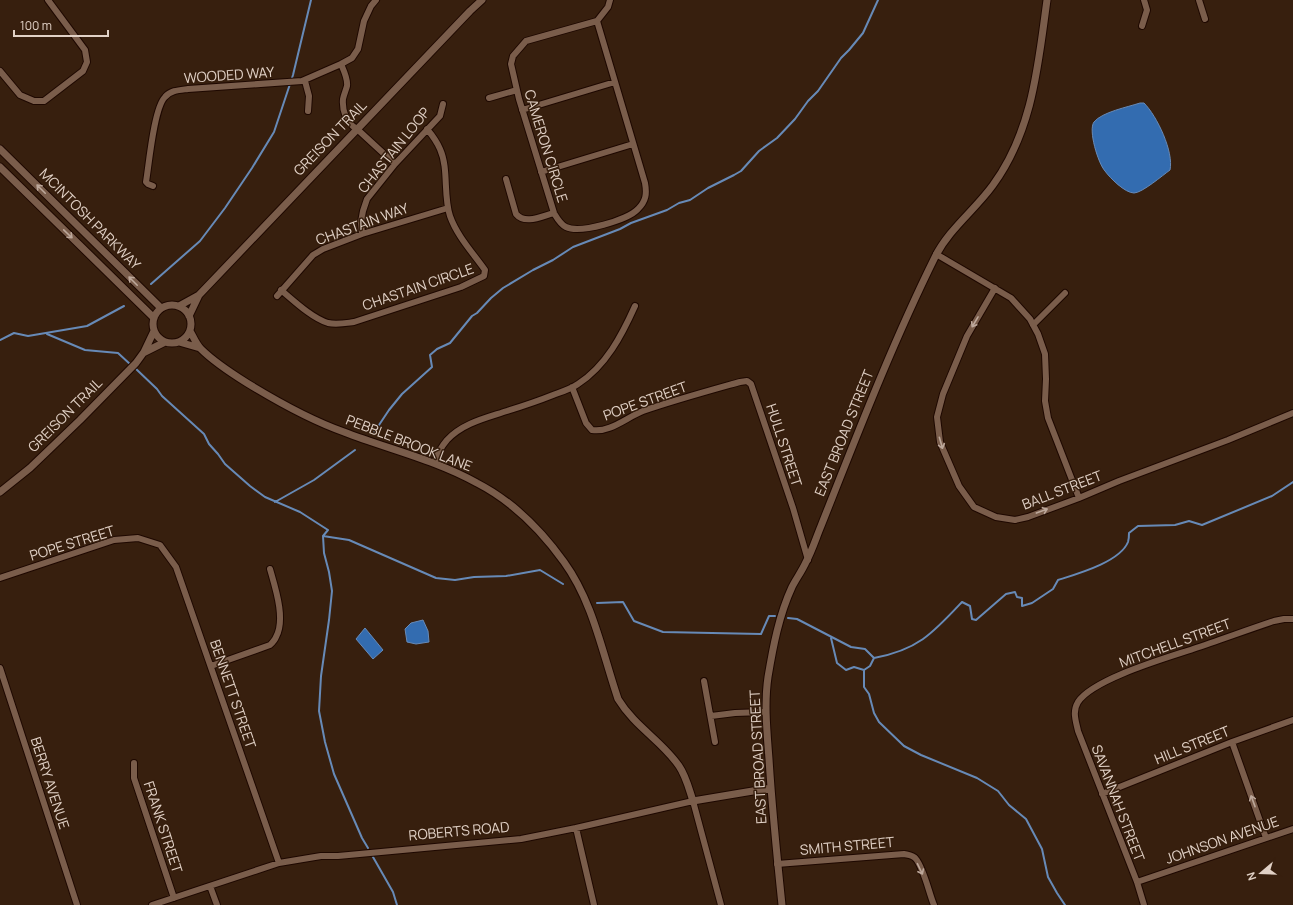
<svg xmlns="http://www.w3.org/2000/svg" width="1293" height="905" font-family="Manrope,sans-serif">
<rect width="100%" height="100%" fill="#371f0e"/>
<path fill="#336cb0" stroke="#678ab7" d="M1140,103h4c13,13 30,49 26,67 -7,5 -28,23 -36,23 -9,0 -24,-15 -29,-22 -7,-8 -17,-41 -11,-49 8,-10 34,-15 46,-19z
M423,620l5,11 1,11 -13,2 -9,-2 -2,-13 6,-6z
M365,628l18,22 -10,9 -17,-20z"/>
<g fill="none" stroke-linecap="round" stroke-linejoin="round">
<path stroke="#678ab7" stroke-width="2" d="M151,284l49,-43 25,-33 27,-40 22,-36 19,-57 18,-75
M47,334l38,16 33,3 13,12
M0,340l14,-7 14,3 59,-10 37,-20
M135,368l22,21 5,7 42,38 5,10 9,10 7,10 25,22 15,11 35,15 28,18 -5,6 1,17 5,19 3,19 -3,29 -8,56 -2,35 6,31 9,32 28,64 6,10
M373,434l16,-24 13,-16 30,-27 -2,-12 7,-6 13,-6 22,-27 5,-3 14,-15 12,-10 30,-18 20,-10 20,-13 47,-18 11,-6 36,-13 12,-7 11,-3 18,-12 26,-13 7,-4 18,-20 18,-13 18,-19 13,-18 10,-10 23,-33 8,-8 14,-17 15,-33
M275,502l39,-22 41,-30
M323,536l26,4 87,38 19,2 19,-3 32,-1 34,-6 23,14
M597,603l26,-1 11,19 29,11 98,2 8,-18h6
M788,618l9,1 54,28 14,2 9,9c44,-8 59,-25 88,-56l8,4 2,13 4,1 30,-26 9,-2 2,5 5,1v8l10,-3 21,-14 5,-9c19,-6 62,-18 70,-38 1,-3 1,-7 1,-9l9,-7 37,-1 14,-4 13,4 70,-29 21,-14
M831,638l6,25 9,7 8,-3 10,3v17l5,7 5,19 5,9 25,24 17,9 56,23 21,13 11,14 17,14 16,30 6,28 9,16 8,12
M864,670l6,-4 4,-8
M373,857l20,35 4,13"/>
<g stroke="#1e0800" stroke-width="8">
<path id="minor" d="M1199,0l6,19
M597,21l48,162c2,11 1,18 -7,26 -10,11 -58,25 -72,18 -6,-3 -9,-9 -12,-14l-35,-114 -8,-35 2,-8 13,-15 71,-20 11,-14 2,-7
M1142,26l5,-16 -3,-10
M341,64l11,-6 6,-9 6,-28 7,-15 5,-6
M0,71l20,24 14,6h10l39,-30 4,-9 -2,-12 -37,-50
M305,81l4,15 -1,15
M489,98l28,-8
M522,110l93,-28
M541,172l92,-28
M506,179l10,35c9,11 26,2 38,-1
M153,186l-5,-2 -2,-2c3,-18 8,-74 19,-85 6,-7 15,-7 23,-8l114,-8 39,-17c3,7 7,15 6,22 -1,4 -3,8 -4,13 -1,11 3,24 14,30l38,35
M362,234l-1,-12 2,-11 4,-12 28,-35 45,-48 3,-12
M936,254l75,44 19,21 8,15 7,20 1,25 -1,22 3,17 31,80
M995,288l-28,48 -24,58 -6,23 3,25 19,44 15,21 22,10 19,3 13,-3 51,-19 40,-17 109,-41 65,-27
M281,290c13,11 31,28 47,33 9,2 18,0 26,-1l107,-35 23,-11 1,-6c-12,-17 -28,-34 -35,-54 -7,-21 -1,-47 -10,-67 -3,-7 -8,-14 -13,-20
M277,296l36,-41 10,-6 39,-15 86,-26
M1033,325l32,-32
M572,387l14,36 6,7c18,3 35,-13 51,-19 32,-11 65,-20 97,-29l7,-1 4,3 42,124 15,52
M434,463c3,-8 7,-16 13,-23 16,-17 39,-22 60,-29 16,-5 31,-10 46,-16 8,-3 18,-6 25,-11 28,-18 44,-49 57,-78
M0,578l114,-38 24,-2 22,7 16,22 103,296
M211,666l59,-21c2,-2 5,-5 6,-8 10,-18 -1,-50 -6,-68
M0,668l77,237
M704,681l11,61
M711,716l24,-3 31,-1
M1232,742l34,96
M134,763v15l40,120
M1102,794l130,-52 61,-22
M576,828l18,77
M777,864l127,-10c4,1 9,1 12,5 8,10 13,34 18,46
M1137,882l156,-53
M210,886l7,19
M152,905l127,-42 42,-7h17l183,-17 55,-11 117,-27 28,104
M1144,905l-7,-23 -59,-151c-2,-10 -6,-19 0,-29 15,-23 88,-44 115,-53 27,-9 54,-19 81,-28l10,-2h9"/>
</g>
<g stroke="#1e0800" stroke-width="9">
<path id="tertiary" d="M0,149l161,159
M0,167l154,151
M153 324a19 19 0 1 1 38 0a19 19 0 1 1-38 0Z
M179,306l20,-11 271,-284 12,-11
M189,316l10,-21
M190,331c3,5 6,13 11,18 13,13 30,24 46,34 31,19 63,37 97,49 44,17 92,28 133,51 35,18 64,47 87,79 29,40 38,90 54,137 17,28 44,42 61,67 7,10 10,23 14,35l78,-13
M179,342l21,6
M145,352l20,-10
M0,492l30,-24 50,-48 56,-57 8,-11 10,-21
M782,905c-5,-48 -10,-97 -13,-146 -2,-27 -5,-55 -1,-82 5,-30 11,-62 24,-90 4,-8 10,-16 14,-25 6,-11 10,-24 15,-36 36,-91 71,-182 114,-269 14,-28 40,-47 58,-72 40,-55 45,-120 54,-185"/>
</g>
<use href="#minor" stroke="#7a5d4b" stroke-width="6"/>
<use href="#tertiary" stroke="#7a5d4b" stroke-width="7"/>
</g>
<defs><path id="oneway-shaft" d="M-6 0H5M1.5-3L5.5 0L1.5 3" fill="none" stroke-width="1.6" stroke-linecap="round" stroke-linejoin="round"/></defs>
<g stroke="#bda89b">
<use href="#oneway-shaft" transform="translate(41 189) rotate(-135)"/>
<use href="#oneway-shaft" transform="translate(68 234) rotate(44)"/>
<use href="#oneway-shaft" transform="translate(133 281) rotate(-135)"/>
<use href="#oneway-shaft" transform="translate(975 322) rotate(121)"/>
<use href="#oneway-shaft" transform="translate(941 443) rotate(74)"/>
<use href="#oneway-shaft" transform="translate(1042 511) rotate(-20)"/>
<use href="#oneway-shaft" transform="translate(1253 801) rotate(-110)"/>
<use href="#oneway-shaft" transform="translate(920 869) rotate(64)"/>
</g>
<g text-anchor="middle" stroke-width="3" stroke-linejoin="round" paint-order="stroke">
<g font-size="14" fill="#e1d1c6" stroke="#371f0e">
<text transform="translate(229 75) rotate(-4)" y="5">WOODED WAY</text>
<text transform="translate(330 138) rotate(-46)" y="5">GREISON TRAIL</text>
<text transform="translate(546 146) rotate(73)" y="5">CAMERON CIRCLE</text>
<text transform="translate(394 150) rotate(-51)" y="5">CHASTAIN LOOP</text>
<text transform="translate(90 219) rotate(45)" y="5">MCINTOSH PARKWAY</text>
<text transform="translate(362 224) rotate(-20)" y="5">CHASTAIN WAY</text>
<text transform="translate(418 287) rotate(-19)" y="5">CHASTAIN CIRCLE</text>
<text transform="translate(645 401) rotate(-20)" y="5">POPE STREET</text>
<text transform="translate(65 415) rotate(-45)" y="5">GREISON TRAIL</text>
<text transform="translate(844 433) rotate(-68)" y="5">EAST BROAD STREET</text>
<text transform="translate(409 443) rotate(21)" y="5">PEBBLE BROOK LANE</text>
<text transform="translate(784 445) rotate(72)" y="5">HULL STREET</text>
<text transform="translate(1062 490) rotate(-21)" y="5">BALL STREET</text>
<text transform="translate(72 543) rotate(-17)" y="5">POPE STREET</text>
<text transform="translate(1175 643) rotate(-20)" y="5">MITCHELL STREET</text>
<text transform="translate(233 694) rotate(71)" y="5">BENNETT STREET</text>
<text transform="translate(1192 745) rotate(-22)" y="5">HILL STREET</text>
<text transform="translate(758 757) rotate(-93)" y="5">EAST BROAD STREET</text>
<text transform="translate(50 783) rotate(72)" y="5">BERRY AVENUE</text>
<text transform="translate(1118 803) rotate(69)" y="5">SAVANNAH STREET</text>
<text transform="translate(163 827) rotate(72)" y="5">FRANK STREET</text>
<text transform="translate(459 831) rotate(-5)" y="5">ROBERTS ROAD</text>
<text transform="translate(1222 840) rotate(-19)" y="5">JOHNSON AVENUE</text>
<text transform="translate(847 846) rotate(-5)" y="5">SMITH STREET</text>
</g>
</g>
<g transform="translate(1261 873) rotate(251)" stroke="#371f0e" stroke-width="3" paint-order="stroke">
<path d="M0-3L7 15L0 10L-7 15Z" fill="#e1d1c6"/>
<text y="-6" font-size="11" font-weight="bold" text-anchor="middle" fill="#e1d1c6">N</text>
</g>
<path d="M14 30v6h94v-6" fill="none" stroke="#e1d1c6" stroke-width="2"/>
<text x="20" y="30" font-size="12" fill="#e1d1c6" stroke="#371f0e" stroke-width="3" paint-order="stroke">100 m</text>
</svg>
